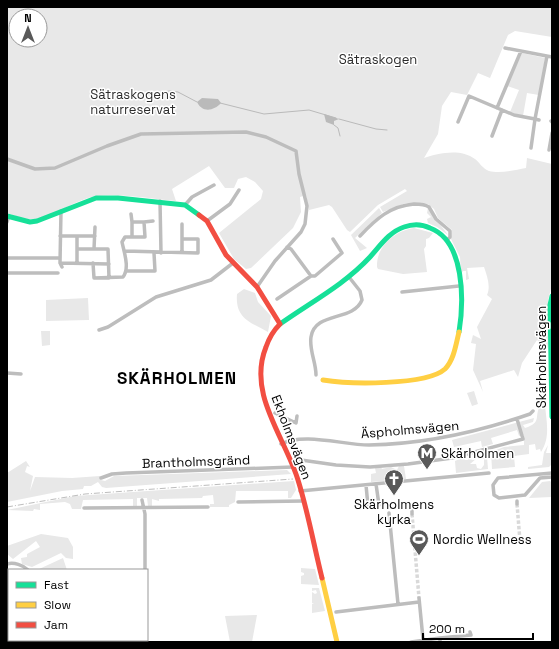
<svg xmlns="http://www.w3.org/2000/svg" width="559" height="649" font-family="'Space Grotesk',sans-serif">
<rect width="100%" height="100%" fill="#fff"/>
<path fill="#e8e8e8" fill-rule="evenodd" d="M7,7h545v30l-37,-6 -7,4 -18,43 -12,-5 -11,22 -16,-3 -9,14 -4,28 -14,24c14,-5 37,-10 51,1 4,3 8,10 14,12 11,3 26,-1 37,-3l1,-10 25,6v121l-4,15v48l-11,-8 -15,23 -4,14 -4,-7 -34,11 3,11 -10,-22 3,-26 -5,-1 2,-8 8,4 -4,-12 15,-28 -5,-4c4,-9 0,-19 -3,-28l-17,1 2,11 -3,1v-9h-3l-2,3 -1,-17 -9,-18 1,-9 -14,-12 -4,-9 -6,-5 -22,-1 -23,9 -3,-5 27,-16 -2,-2 -27,16 -28,27 -3,-2 -15,-23 -3,-2 -20,5 -3,-15 -6,2 1,15 -8,16 -42,40 -5,1 -12,-10 -15,-26 42,-34 2,-8 -8,-9 -9,-5 -8,2 -4,9h-9l-16,-22 -37,23 4,12c-25,-2 -53,-8 -79,-5 -22,3 -44,22 -63,23 -9,1 -18,-3 -27,-6zM16,16h24v24h-24z
M522,53l23,5 -6,37 -12,-2 -4,23 -13,-4 9,-22 -12,-4z
M379,208l3,5 -27,25 12,10 -7,3 -9,-16z
M428,208l20,27 -11,-8 -9,-4 -1,-4 4,-2 -4,-4z
M414,228l19,5 -4,5 -3,1v7l-2,3 3,23 -24,2 -25,-5 -1,-2c-1,-20 17,-36 37,-39z
M244,289l11,4 3,9 13,14 -3,16c-18,-10 -33,-14 -31,-38z
M88,298l1,22 -43,1v-21z
M41,331h9v14l-8,1z
M474,391l4,13 -6,2 -5,-13z
M541,404h4c1,16 6,33 -4,48l-1,-3 -4,1 -1,-6 -6,1v9l-15,2 1,11 -23,2 -1,-17 13,-5 20,-2v-10l-5,1 -2,-6 -26,8 2,6 -11,3 -1,-6 -27,6 -2,-7 82,-22 -1,4 -10,3 2,3c18,-6 8,-11 16,-24z
M548,445l-2,8h5v12l-2,2 -21,2v-2l14,-2 2,-13z
M484,453l3,4 1,12 -32,4 -1,-12 9,-4 1,3h3v-4l4,4 4,-1 -6,5h6l1,4 4,1 3,-4v-6l-2,-1 2,-1z
M26,461l4,6 -3,-1 -2,6 8,4 -3,15 5,-14 37,1 28,-2 1,4 4,1 9,-5 173,-6 4,4 -185,14 -4,-1 -4,-5 -7,4h-7l-1,3 -21,2 -55,11v-29z
M399,466h5l2,13 -35,3v-8l5,-1 -1,-5 6,-1 1,2 9,-2 6,3z
M294,481l2,9 -5,8h-3v-7h-52l-1,11 -6,3v2h-19v-3h4l-1,-9 -10,1 -1,2 -43,1v2l-7,-2v7h-4l-1,-8h-10v8h-4v-7l-50,1 -2,9h-9l-2,-5 -5,-2 -25,2v6l-6,-1 -1,2 -26,-1 68,-14z
M550,481l2,2v14l-23,1 13,-16z
M41,534l27,4 5,9v12l-7,-1 -5,-5 -29,14 -10,-3 -1,-6 6,-1v-3l13,-7 -4,-6 -23,18 -6,-5v-8z
M63,558l4,12h-30z
M301,568l14,1 4,16 -18,-1v-8l3,-1v-2l-3,-1z
M312,588h7l6,23 -13,2v-9h2l-2,-1v-11l3,2 2,-1 -1,-3 -4,1z
M257,615l-5,27h-22l-5,-26z"/>
<path fill="#bababa" d="M202,98l16,1 3,4c-7,8 -19,10 -24,-1z
M324,114l15,5 -5,2v4l-8,-3z"/>
<g fill="none" stroke-linecap="round" stroke-linejoin="round">
<path stroke="#bababa" stroke-width="1" d="M144,95l26,-4 8,1 19,10
M220,103l44,11 45,-4 27,8
M339,119l37,10 11,1
M334,125l4,3 2,8"/>
<path stroke="#d9d9d9" stroke-width="3.5" stroke-dasharray="3.5 2" stroke-linecap="butt" d="M517,504l3,37
M412,514l7,84"/>
<path stroke="#bdbdbd" stroke-width="3.5" d="M505,48l47,9
M497,108l24,-57
M551,121l1,1
M458,122l11,-26 45,19 21,4 12,-63
M492,136l10,-26
M531,148l4,-29 4,1
M549,150l3,-17
M7,159l28,10 20,-1 52,-22 34,-12 105,-2 20,5 30,14 3,23 8,32 -2,18 -4,8 -26,29 -18,26
M160,201l1,52
M185,205l7,-8 22,-12
M61,211l-1,52 2,4
M131,214l1,8
M207,221l23,-17 9,-14
M7,222l2,-6
M144,222l9,-1
M182,224v15
M60,236h35
M360,236c16,-17 30,-30 54,-32 5,0 11,0 15,3l7,12 14,12v6l-3,3
M287,247l4,2 20,27
M77,249h31l1,29
M94,249l1,-22
M125,251l73,2v-14h-16v14
M7,258h53
M60,263l49,1
M77,263v-27
M93,263l1,15 29,-1c7,-9 1,-25 -1,-35l3,-5h20l-1,-15h-12v15
M126,271h29l-1,-18
M7,273h51
M402,292l57,-6
M277,299l34,-23h4l27,-23 -9,-14
M99,330l9,-3 48,-30 55,-17 22,-17
M7,373l14,1
M316,375c0,-13 -7,-25 -5,-38 4,-26 42,-15 51,-37l-2,-9 -11,-14
M275,413l21,10 1,-7
M281,444c23,-12 62,1 88,1 55,-1 109,-13 161,-31l3,-3
M301,460l35,5 34,2 38,-3 44,-6 71,-19 -6,-20
M552,473l-54,5 -5,7 1,10 5,3 26,-3 15,-17 12,-1
M101,478l11,-4 14,-1 167,-6
M366,485l2,21 11,-1 -3,-21
M300,491l189,-18
M142,500l3,14v56
M517,501v3
M238,502l65,-1
M412,507v7
M84,508l124,-1
M389,513l9,91
M7,564c7,-2 16,1 21,6
M419,598l4,41
M336,612l83,-10
M440,638l31,-3 -1,-3
M145,640v2
M25,642l2,-2
M411,642l29,-4v4"/>
<path stroke="#16e098" stroke-width="5" d="M7,216l23,6 7,-1 59,-23h22l67,7 14,10
M552,296l-2,9 2,112
M280,324c31,-22 64,-39 90,-67 10,-11 19,-25 34,-30 8,-3 18,-3 26,1 35,13 34,73 29,104"/>
<path stroke="#ffcf43" stroke-width="5" d="M323,380c25,4 103,6 122,-11 9,-9 11,-25 14,-37
M322,578l15,64"/>
<path stroke="#f24e42" stroke-width="5" d="M199,215l8,6 19,34 31,32 23,37
M280,324c-6,6 -11,14 -14,23 -19,47 19,90 32,133 10,32 16,66 24,98"/>
<path stroke="#bdbdbd" stroke-width="1" stroke-dasharray="6 2 1 2" stroke-linecap="butt" d="M7,507l78,-13 208,-15"/>
</g>
<defs>
<g id="metro-pin" transform="scale(1)"><path d="M0 17L-7.5 6A9.5 9.5 0 1 1 7.5 6Z" fill="#595959" stroke="#fff"/><path d="M-5.5 5V-5H-3L0 0L3-5H5.5V5H3V-.5L0 4L-3-.5V5Z" fill="#fff"/></g>
<g id="church-pin" transform="scale(1)"><path d="M0 17L-7.5 6A9.5 9.5 0 1 1 7.5 6Z" fill="#595959" stroke="#fff"/><path d="M-1.2-6h2.4v3.5h3.3v2.4h-3.3V6h-2.4V-.1h-3.3v-2.4h3.3Z" fill="#fff"/></g>
<g id="stadium-pin" transform="scale(1)"><path d="M0 17L-7.5 6A9.5 9.5 0 1 1 7.5 6Z" fill="#595959" stroke="#fff"/><path d="M0-5a6.5 5 0 1 0 0 10a6.5 5 0 1 0 0-10ZM-3.5-1.8h7v3.6h-7Z" fill="#fff"/></g>
</defs>
<g fill-rule="evenodd">
<use href="#metro-pin" x="427" y="453"/>
<use href="#church-pin" x="394" y="479"/>
<use href="#stadium-pin" x="419" y="539"/>
</g>
<g text-anchor="middle" stroke-width="3" stroke-linejoin="round" paint-order="stroke">
<g font-size="13" fill="#2c2c2c" stroke="#fff">
<text x="378" y="64">Sätraskogen</text>
<text x="133" y="99">Sätraskogens<tspan x="133" dy="15">naturreservat</tspan></text>
</g>
<g font-size="13" fill="#000" stroke="#fff">
<text transform="translate(541 357) rotate(-90)" y="5">Skärholmsvägen</text>
<text transform="translate(410 429) rotate(-5)" y="5">Äspholmsvägen</text>
<text transform="translate(292 437) rotate(69)" y="5">Ekholmsvägen</text>
<text transform="translate(196 461) rotate(-2)" y="5">Brantholmsgränd</text>
</g>
<g font-size="13" fill="#000" stroke="#fff" text-anchor="start">
<text x="441" y="458">Skärholmen</text>
<text x="394" y="509" text-anchor="middle">Skärholmens<tspan x="394" dy="15">kyrka</tspan></text>
<text x="433" y="544">Nordic Wellness</text>
</g>
<g font-size="17" font-weight="bold" letter-spacing="1" fill="#000" stroke="#fff">
<text x="177" y="384">SKÄRHOLMEN</text>
</g>
</g>
<rect width="559" height="649" fill="none" stroke="#000000" stroke-width="16"/>
<rect x="8" y="569" width="140" height="72" fill="#ffffff" stroke="#999999"/>
<rect x="16" y="582" width="20" height="6" fill="#16e098" stroke="#999999"/>
<text x="44" y="589" font-size="12" fill="#000000">Fast</text>
<rect x="16" y="602" width="20" height="6" fill="#ffcf43" stroke="#999999"/>
<text x="44" y="609" font-size="12" fill="#000000">Slow</text>
<rect x="16" y="622" width="20" height="6" fill="#f24e42" stroke="#999999"/>
<text x="44" y="629" font-size="12" fill="#000000">Jam</text>
<g transform="translate(28 28)"><circle r="19" fill="#ffffff" stroke="#999999"/>
<path d="M0-3L7 15L0 10L-7 15Z" fill="#595959"/>
<text y="-6" font-size="11" font-weight="bold" text-anchor="middle" fill="#000000">N</text>
</g>
<path d="M423 633v6h110v-6" fill="none" stroke="#000000" stroke-width="2"/>
<text x="429" y="633" font-size="12" fill="#000000" stroke="#ffffff" stroke-width="3" paint-order="stroke">200 m</text>
</svg>
